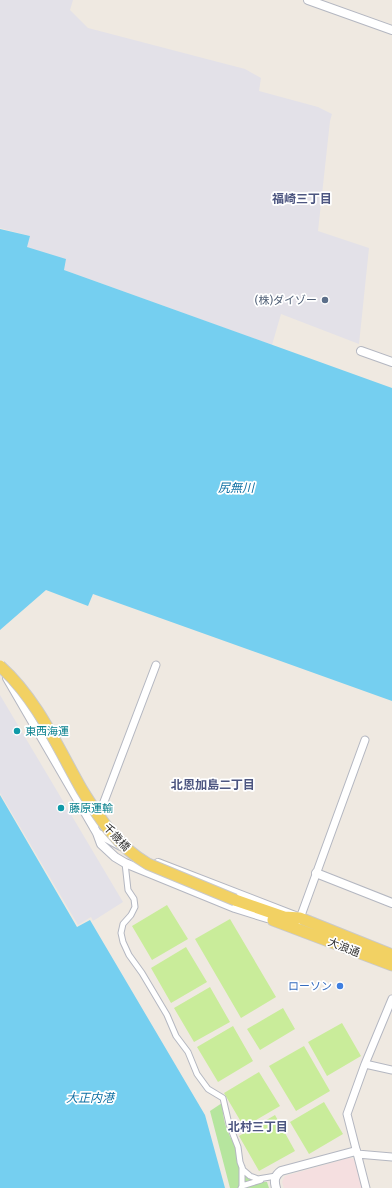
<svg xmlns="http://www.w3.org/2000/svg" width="392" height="1188" font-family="'Fira Sans','Noto Sans JP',sans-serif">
<rect width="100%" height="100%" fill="#efe9e1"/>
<path fill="#e3e1e8" d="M0,0h73l-3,10 18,18 157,41 16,9 -2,13 59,16 14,7 -2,7 -12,110 51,17 -10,96 -78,-30 -9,31 -208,-75 1,-11 -39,-12 4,-11 -30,-8z
M0,695l123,207 -30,19 -2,-4 -13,8 -78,-132z"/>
<path fill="#f5dfe0" d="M349,1158l5,1 8,29h-78l-2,-6 3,-6z"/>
<path fill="#b6e59e" d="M222,1103c1,11 2,21 7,31 1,4 4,7 6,11 2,6 1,13 3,19 3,13 17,19 29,18l2,6h-39l-20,-77z"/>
<path fill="#c9ec9a" d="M167,905l21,34 -36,21 -20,-34z
M230,919l46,78 -35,21 -46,-79z
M186,947l21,35 -36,21 -20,-35z
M210,987l20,35 -36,20 -20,-34z
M283,1008l12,21 -35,21 -13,-21z
M342,1023l19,33 -34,20 -19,-34z
M233,1026l20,35 -35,21 -21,-35z
M304,1046l26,45 -34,20 -27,-45z
M259,1072l21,34 -36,21 -20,-34z
M324,1102l19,32 -34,20 -19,-32z
M275,1115l20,36 -36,20 -20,-35z"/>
<path fill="#75cff0" d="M0,229l30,7 -3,11 39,12 -2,11 328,118v313l-299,-107 -5,12 -42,-16 -46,40z
M0,795l77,132 13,-7 115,195 20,73h-225z"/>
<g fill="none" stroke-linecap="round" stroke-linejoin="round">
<g stroke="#b4b7c1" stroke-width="7">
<path id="pedestrian" d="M125,863l3,27 6,9 1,8 -4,8 -8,9 -2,9 2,9 6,13 13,18 25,42 9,21 12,16 9,22 11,15 15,9 6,26 9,23 2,15 3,8 7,6 8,3 18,-3
M242,1167v19
M241,1188l1,-2 19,-6"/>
</g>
<g stroke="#b4b7c1" stroke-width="9">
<path id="minor" d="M94,828l62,-163
M299,921l66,-181
M365,1064l27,6
M357,1154l35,3
M366,1188l-19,-74 18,-50 27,-65"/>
</g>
<g stroke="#b4b7c1" stroke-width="10">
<path id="tertiary" d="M308,0l84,30
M361,351l31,11
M7,678l90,155 4,11 14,13 10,6 110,45 32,10
M97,833l24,13
M158,863l137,53
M316,873l76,30
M276,1188c-2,-7 -2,-12 5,-17l75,-20"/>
</g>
<g stroke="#c9c9c9" stroke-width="13">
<path id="primary" d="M235,900l49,17 16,1 92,37
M273,920l119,45"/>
</g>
<use href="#pedestrian" stroke="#fff" stroke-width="5"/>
<use href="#minor" stroke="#fff" stroke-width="7"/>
<use href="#tertiary" stroke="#fff" stroke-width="8"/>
<use href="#primary" stroke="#f2d163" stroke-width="11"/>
<g stroke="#c9c9c9" stroke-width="13" stroke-linecap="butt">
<path id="primary-bridge" d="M0,666c37,33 58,82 82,124 18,29 35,56 66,74l87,36"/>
</g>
<use href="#primary-bridge" stroke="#f2d163" stroke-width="11"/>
</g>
<circle fill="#5c6f8a" stroke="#fff" stroke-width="1.5" cx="325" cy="300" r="4"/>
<g fill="#0f9aa8" stroke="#fff" stroke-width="1.5">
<circle cx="17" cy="731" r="4"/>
<circle cx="61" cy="808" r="4"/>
</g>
<circle fill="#3f7fe0" stroke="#fff" stroke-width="1.5" cx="340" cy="986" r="4"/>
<g text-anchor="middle" stroke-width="3.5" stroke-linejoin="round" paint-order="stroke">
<g font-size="11" fill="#4e5e75" stroke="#fff" text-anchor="end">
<text x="317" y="304">(株)ダイゾー</text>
</g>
<g font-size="11" fill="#0d838f" stroke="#fff" text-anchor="start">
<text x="25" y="735">東西海運</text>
<text x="69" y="812">藤原運輸</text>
</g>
<g font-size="11" fill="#2e2e2e" stroke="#fff">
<text transform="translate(117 837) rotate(47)" y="4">千歳橋</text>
<text transform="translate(344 947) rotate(21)" y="4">大浪通</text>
</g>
<g font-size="11" fill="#366cbe" stroke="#fff" text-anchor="end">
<text x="332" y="990">ローソン</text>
</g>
<g font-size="12" font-weight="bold" fill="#4d5680" stroke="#fff">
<text x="302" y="203">福崎三丁目</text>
<text x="213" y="789">北恩加島二丁目</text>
<text x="258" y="1131">北村三丁目</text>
</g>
<g font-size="12" font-style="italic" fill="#0d6fa3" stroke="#fff">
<text x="236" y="492">尻無川</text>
<text x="90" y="1102">大正内港</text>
</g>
</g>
</svg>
